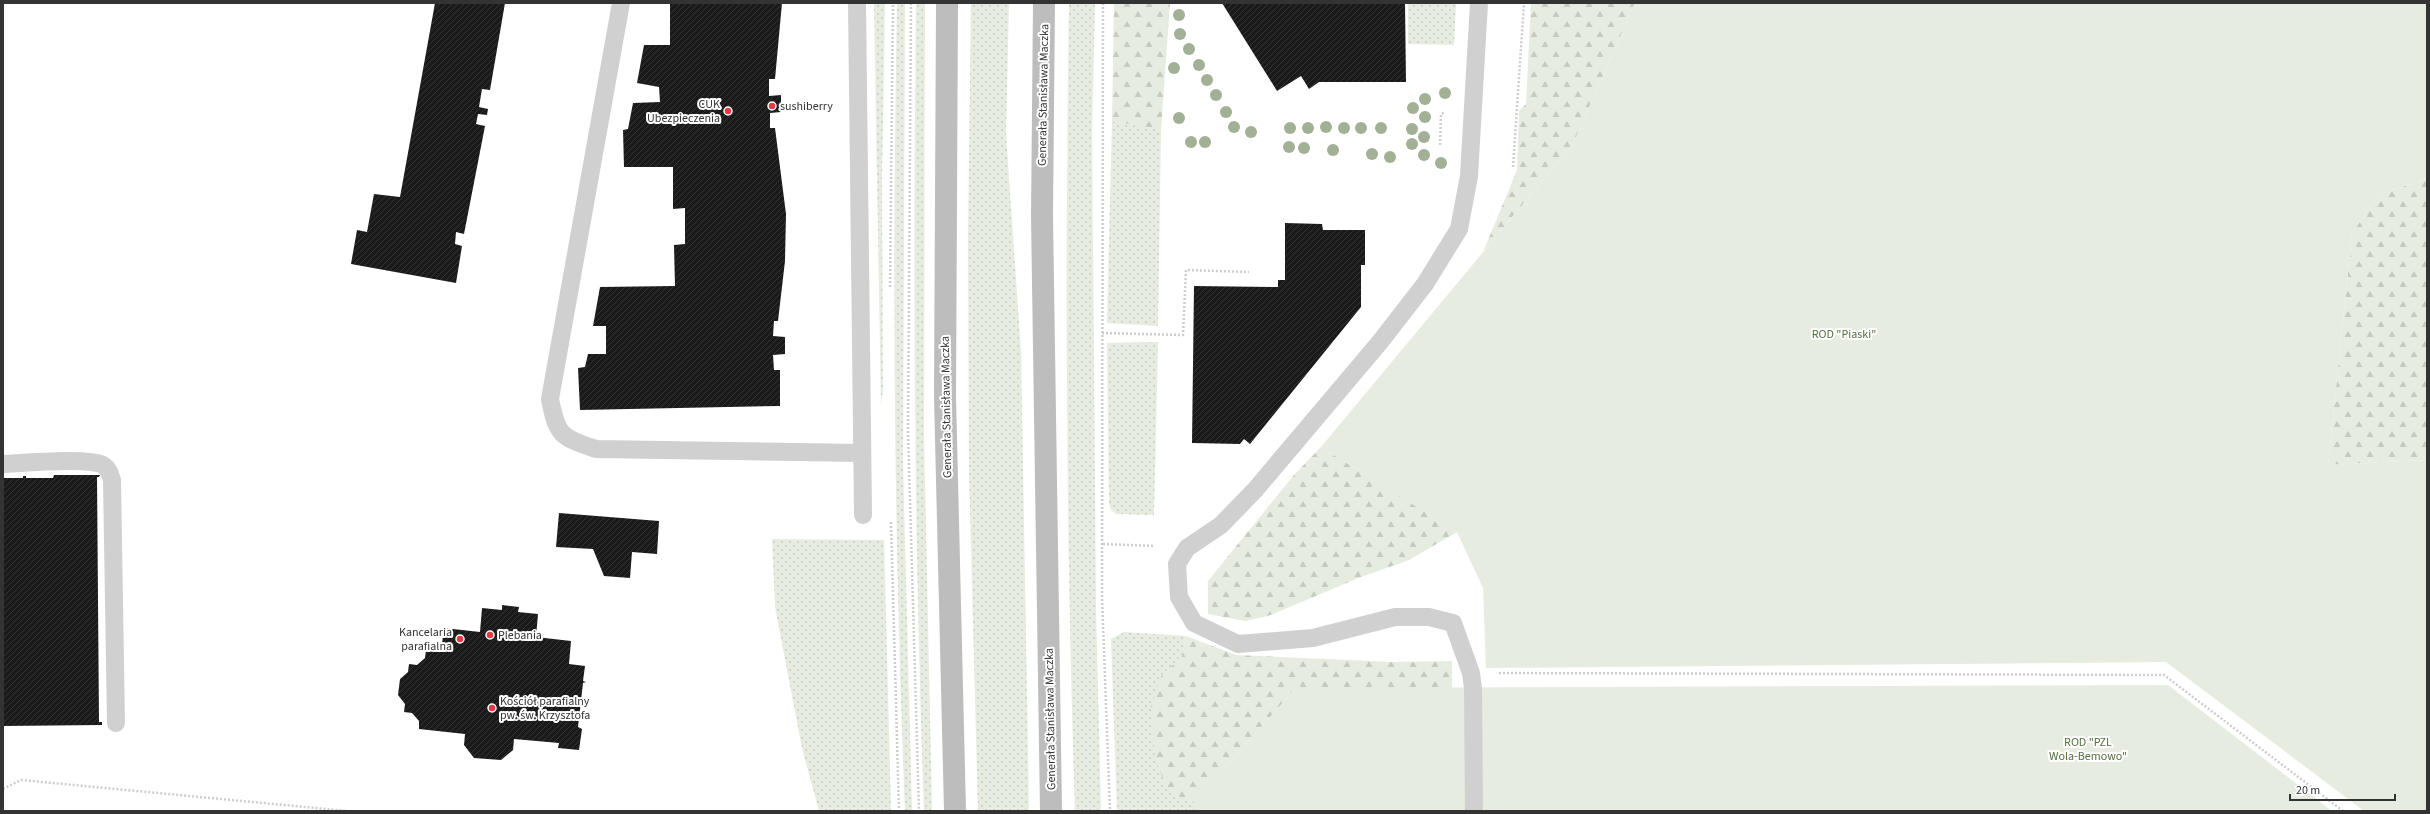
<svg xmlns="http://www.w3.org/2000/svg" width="2430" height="814" font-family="'Source Sans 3',sans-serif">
<defs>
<pattern id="grass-dots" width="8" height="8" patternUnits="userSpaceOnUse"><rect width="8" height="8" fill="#e6ecdf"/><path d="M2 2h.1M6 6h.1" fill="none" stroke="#c6cbc0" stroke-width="1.8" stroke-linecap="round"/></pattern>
<pattern id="forest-firs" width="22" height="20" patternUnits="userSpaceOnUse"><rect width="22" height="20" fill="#e6ecdf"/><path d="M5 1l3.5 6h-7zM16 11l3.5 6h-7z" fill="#c6cbc0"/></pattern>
<pattern id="building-hatch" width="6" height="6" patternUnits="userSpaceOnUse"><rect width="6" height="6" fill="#1a1a1a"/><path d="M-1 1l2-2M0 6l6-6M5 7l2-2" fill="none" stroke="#333"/></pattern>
</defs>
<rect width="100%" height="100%" fill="#fff"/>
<path fill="url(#grass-dots)" d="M874,3h11l-3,175 1,212 -2,14z
M897,3h8l-2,461 9,347h-7c-11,-269 -13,-539 -8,-808z
M916,3h9l-1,433 8,375h-8c-10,-269 -11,-539 -8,-808z
M971,3h38l-3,131 15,218 8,459h-51l-9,-341 -1,-232z
M1069,3h26l-3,128 4,479 5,201h-26c-9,-269 -10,-539 -6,-808z
M1408,3h48l-2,42 -46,-1z
M1112,121l49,9 -3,196 -51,-3z
M1158,342l-4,173 -38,-1 -5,-4 -2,-8 -2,-159z
M772,539l112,1 7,271h-72l-17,-63 -27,-141z
M1124,632l62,4 -4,20 -21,20 13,119 20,8v8h-77l-6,-172z"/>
<path fill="url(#forest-firs)" d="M1114,3h56l-9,127 -49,-9z
M1531,3h104l-62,141 -90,108 34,-82 2,-59 7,-7z
M2427,179v281l-99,5 24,-232 27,-39z
M1321,447l136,85 -48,28 -48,17 -93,39 -23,5 -37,-7v-33l86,-106z
M1186,636l50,19 156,7 60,-1v27h-156l-102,115 -20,-8 -9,-12 -10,-24 -4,-53 10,-30 21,-20z"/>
<path fill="#e6ecdf" d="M1635,3h792v176l-48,15 -27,39 -24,232 99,-5v351h-63l-198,-149 -680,6 -3,-80 -26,-56 -136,-85 252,-303z
M2168,685l164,126h-1138v-8l102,-115z"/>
<path fill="url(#building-hatch)" d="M435,3h70l-15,87 -8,-1 -3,18 9,2 -1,6 -9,-1 -2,10 9,2 -21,108 -8,-2 -1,12 7,2 -6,37 -105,-19 6,-34 10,2 7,-38 26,3z
M670,3h112l-7,76h-6v17l12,-1v17l-11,1v15h5l11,86 -1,47 -7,60h-4l-1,15 12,1v17l-12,1 1,15h6v36l-200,4 -2,-42 7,-1 3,-13h18v-28h-13l7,-39 75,-1 -1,-41 11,-1v-36l-12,1v-42h-49l-1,-37 5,-1 5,-26 27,-1 -1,-15 -22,-4 7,-38h26z
M1222,3l183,1 1,78h-87l-10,7 -8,-13 -24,15z
M1285,223l37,1 1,6h42v35h-4v42l-111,137 -6,-5 -4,5 -48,-1 2,-157 84,1v-7h7z
M54,475h46l-1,2h-2l2,245h3v3l-99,1v-248h20v-2h3v2h27z
M559,513l100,8 -2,33 -25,-2 -2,26 -26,-2 -11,-27 -37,-2z
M502,605l17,2 -1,5 20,2 -2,23 35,4 -2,23 16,2 -2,15 3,1 -3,1 -5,44 4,2 -3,21 -21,-2 1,-5 -45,-4 -1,11 -12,10 -27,-2 -10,-13 1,-11 -46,-5v-8l-7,-8 -8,-1 1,-8 -7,-9 2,-16 8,-7 1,-8 8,1 8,-7 1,-8 15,2 3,-24 36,4 2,-24 20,2z"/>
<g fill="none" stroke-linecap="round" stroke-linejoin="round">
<path stroke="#cdcdcd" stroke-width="2.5" stroke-dasharray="2 2" stroke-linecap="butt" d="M911,3l-3,428 11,380
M1103,3l-1,594 8,214
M1440,145l1,-31 4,-2
M1513,167l11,-164
M890,287l3,-284
M1102,333l81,2 3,-65 63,2
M891,522l8,289
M1103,544l52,2
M1499,673l665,2 179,136
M3,789l18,-9 326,31"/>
<path stroke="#d0d0d0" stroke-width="18" d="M621,3l-71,396c7,37 11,38 46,50l266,4
M857,3l6,512
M3,464c21,-1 84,-7 100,1 6,4 7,9 9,15l4,243
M1474,811l-1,-123 -2,-15 -18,-50 -24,-6h-34l-82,21 -75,6 -44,-21 -15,-26 -2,-33 10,-16 34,-23 34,-35 125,-148 45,-58 34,-55 10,-53 10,-173"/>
<path stroke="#bdbdbd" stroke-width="22" d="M947,3l-2,394 10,414
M1044,3l-2,213 9,595"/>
</g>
<g fill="#a2b095">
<circle cx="1179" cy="15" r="6"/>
<circle cx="1180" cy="34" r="6"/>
<circle cx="1189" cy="49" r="6"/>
<circle cx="1199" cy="65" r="6"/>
<circle cx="1174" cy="68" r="6"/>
<circle cx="1207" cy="80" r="6"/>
<circle cx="1445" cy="93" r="6"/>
<circle cx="1216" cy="95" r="6"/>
<circle cx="1425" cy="99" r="6"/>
<circle cx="1413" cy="108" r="6"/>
<circle cx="1226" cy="112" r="6"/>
<circle cx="1425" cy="117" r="6"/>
<circle cx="1179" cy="118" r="6"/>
<circle cx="1234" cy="127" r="6"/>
<circle cx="1326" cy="127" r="6"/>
<circle cx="1290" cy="128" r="6"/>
<circle cx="1308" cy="128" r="6"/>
<circle cx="1344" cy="128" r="6"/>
<circle cx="1361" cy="128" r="6"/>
<circle cx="1381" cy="128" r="6"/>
<circle cx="1412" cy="129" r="6"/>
<circle cx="1251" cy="132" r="6"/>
<circle cx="1424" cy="137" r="6"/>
<circle cx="1191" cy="142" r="6"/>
<circle cx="1205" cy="142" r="6"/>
<circle cx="1412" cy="144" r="6"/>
<circle cx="1289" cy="147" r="6"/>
<circle cx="1304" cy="148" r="6"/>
<circle cx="1333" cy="150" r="6"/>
<circle cx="1372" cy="154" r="6"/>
<circle cx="1424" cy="155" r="6"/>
<circle cx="1390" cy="157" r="6"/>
<circle cx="1441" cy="163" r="6"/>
</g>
<g fill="#e63946" stroke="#fff" stroke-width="1.5">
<circle cx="772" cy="106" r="4"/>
<circle cx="728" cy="111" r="4"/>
<circle cx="490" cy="635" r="4"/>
<circle cx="460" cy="639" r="4"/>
<circle cx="492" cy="708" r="4"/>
</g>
<g text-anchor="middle" stroke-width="4" stroke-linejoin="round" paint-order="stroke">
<g font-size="12" fill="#333" stroke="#fff">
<text transform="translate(1043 95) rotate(-89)" y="4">Generała Stanisława Maczka</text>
<text transform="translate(946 407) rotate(-91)" y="4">Generała Stanisława Maczka</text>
<text transform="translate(1050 719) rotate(-91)" y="4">Generała Stanisława Maczka</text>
</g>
<g font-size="12" fill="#333" stroke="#fff" text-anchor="start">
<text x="720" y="108" text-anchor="end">CUK<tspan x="720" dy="14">Ubezpieczenia</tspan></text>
<text x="780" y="110">sushiberry</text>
<text x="452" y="636" text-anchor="end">Kancelaria<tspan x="452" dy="14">parafialna</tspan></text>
<text x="498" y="639">Plebania</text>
<text x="500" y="705">Kościół parafialny<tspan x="500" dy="14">pw. św. Krzysztofa</tspan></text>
</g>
<g font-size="12" fill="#56703f" stroke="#fff">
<text x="1844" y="338">ROD "Piaski"</text>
<text x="2088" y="746">ROD "PZL<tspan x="2088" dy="14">Wola-Bemowo"</tspan></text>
</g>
</g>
<rect width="2430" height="814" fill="none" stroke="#333333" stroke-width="8"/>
<path d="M2290 794v6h105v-6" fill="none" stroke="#333333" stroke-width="2"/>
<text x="2296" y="794" font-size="12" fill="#333333" stroke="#ffffff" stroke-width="3" paint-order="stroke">20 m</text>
</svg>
